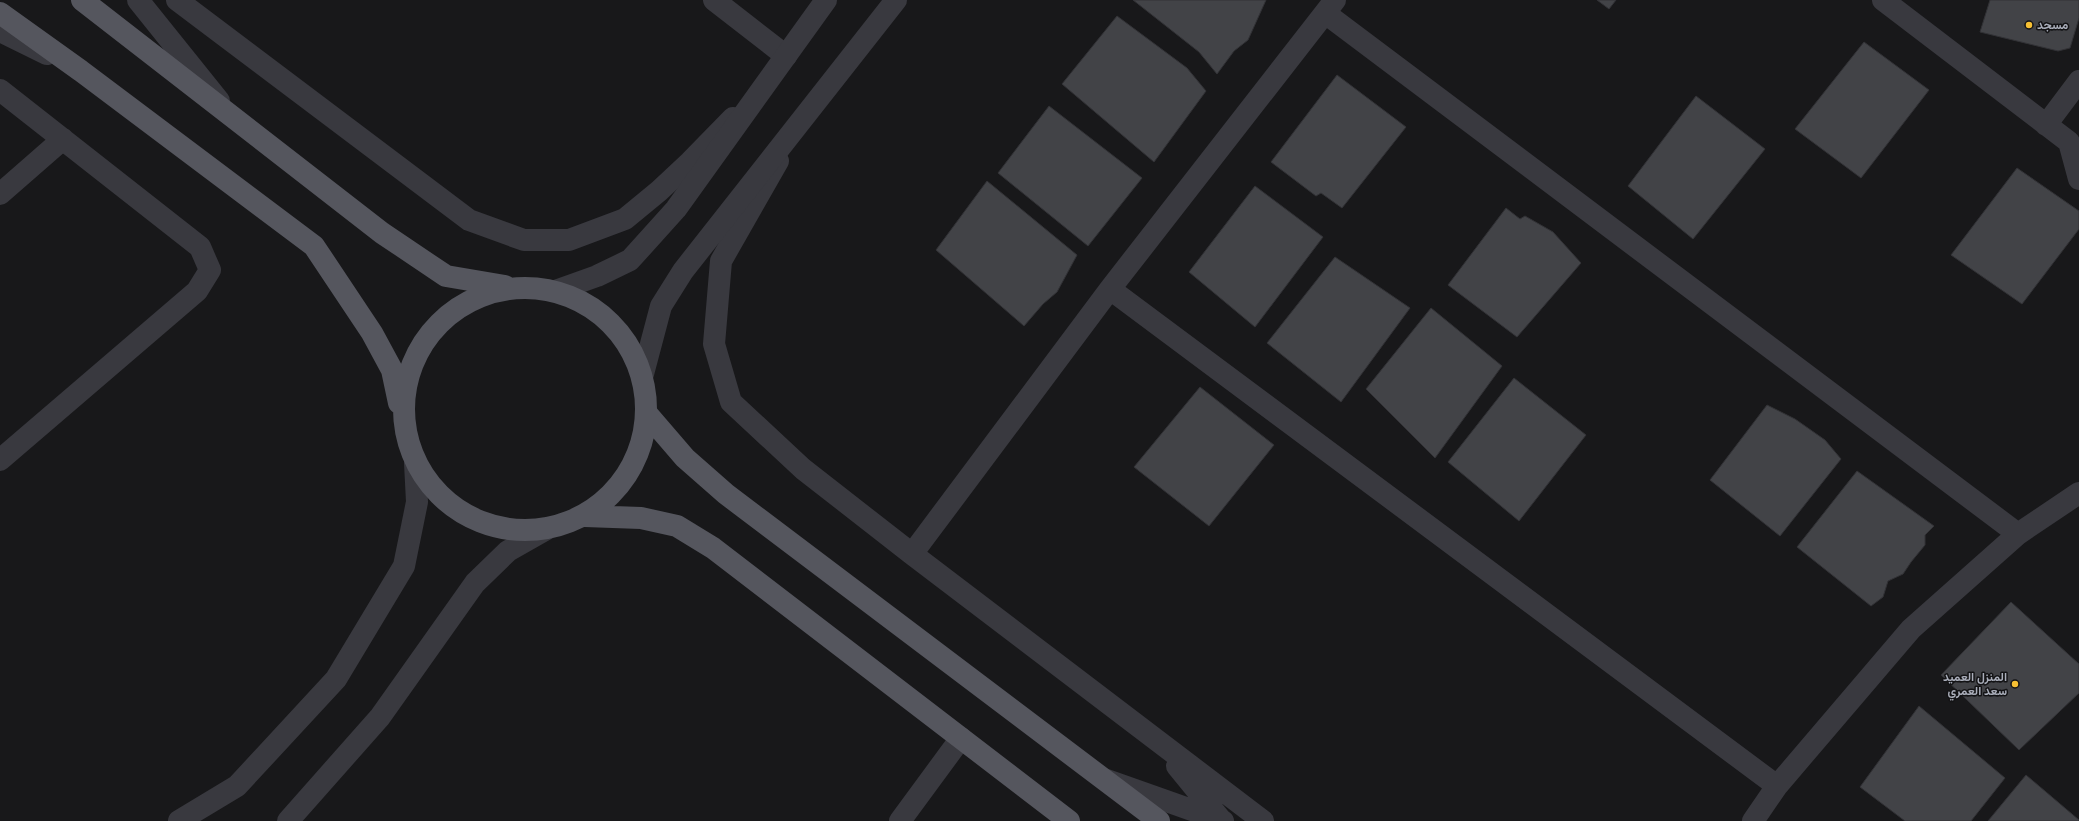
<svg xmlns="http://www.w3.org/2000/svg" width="2079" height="821" font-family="'Roboto Condensed',Vazirmatn,sans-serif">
<rect width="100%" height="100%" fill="#18181a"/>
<path fill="#424347" stroke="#323236" d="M1133,0h133l-18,40 -14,11 -17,23 -18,-22z
M1597,0h19l-7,9z
M1990,0h89v18l-9,30 -12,3 -78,-19z
M1117,16l70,52 19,23 -52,71 -92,-78z
M1864,42l65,48 -68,88 -66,-49z
M1337,75l69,52 -64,81 -21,-15 -5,3 -45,-34z
M1696,96l69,53 -72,90 -65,-53z
M1049,106l93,72 -54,68 -90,-73z
M2017,168l62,43v18l-57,75 -71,-49z
M987,181l90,74 -20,37 -14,12 -19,22 -88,-76z
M1255,186l68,51 -68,90 -66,-55z
M1506,208l14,11 5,-3 28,16 28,31 -64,74 -69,-52z
M1335,257l75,51 -69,94 -74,-59z
M1431,308l71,58 -67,92 -69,-69z
M1514,378l72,57 -67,86 -71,-59z
M1200,387l74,58 -65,81 -75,-59z
M1767,405l28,14 30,21 16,19 -61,77 -70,-56z
M1857,471l77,55 -9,9v10l-14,17 -8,12 -15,7 -5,16 -12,9 -74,-59z
M2011,602l68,62v29l-60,57 -78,-75z
M1919,706l86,72 -34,43h-66l-45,-34z
M2026,775l53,45v1h-91z"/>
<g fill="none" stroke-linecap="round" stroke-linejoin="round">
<path stroke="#39393f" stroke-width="22" d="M138,0l81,101
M177,0l292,220 55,20h45l56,-21 34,-28 31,-29 43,-44
M714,0l72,56
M1883,0l186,142 10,37
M1325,13l693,521
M0,31l47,23
M0,90l200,157 10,23 -13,21 -197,169
M2046,125l33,-44
M778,161l-57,100 -7,83 17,58 72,67 109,85 351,267
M0,194l63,-55
M1110,289l667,497
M912,554l198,-265 225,-289
M1177,766l44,54
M1107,780l116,41
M900,821l61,-83
M1753,821l24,-35 134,-157 107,-95 61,-41"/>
<path stroke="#39393f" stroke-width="22" d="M555,291l42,-15 33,-16 46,-51 150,-209
M643,374l18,-68 22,-35 213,-271
M179,821l58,-35 99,-107 68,-113 13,-64 -2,-39
M288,821l92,-104 95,-134 33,-32 37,-21"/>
<path stroke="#55565e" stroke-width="22" d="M82,0l300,233 64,43 59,10
M0,13l81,58 233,175 58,87 20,37 7,33
M404 409a121 121 0 1 1 242 0a121 121 0 1 1-242 0Z
M648,415l37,43 41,36 433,327
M585,516l56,2 36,8 36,22 356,273"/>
</g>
<g fill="#f7c033" stroke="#131315" stroke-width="1.5">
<circle cx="2029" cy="25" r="4"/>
<circle cx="2015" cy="684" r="4"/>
</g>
<g text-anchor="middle" stroke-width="3" stroke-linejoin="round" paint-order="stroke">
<g font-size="12" font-weight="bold" fill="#aaaeba" stroke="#131315" text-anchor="start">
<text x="2037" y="29">مسجد</text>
<text x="2007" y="681" text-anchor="end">المنزل العميد<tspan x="2007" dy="14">سعد العمري</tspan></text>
</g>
</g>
</svg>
